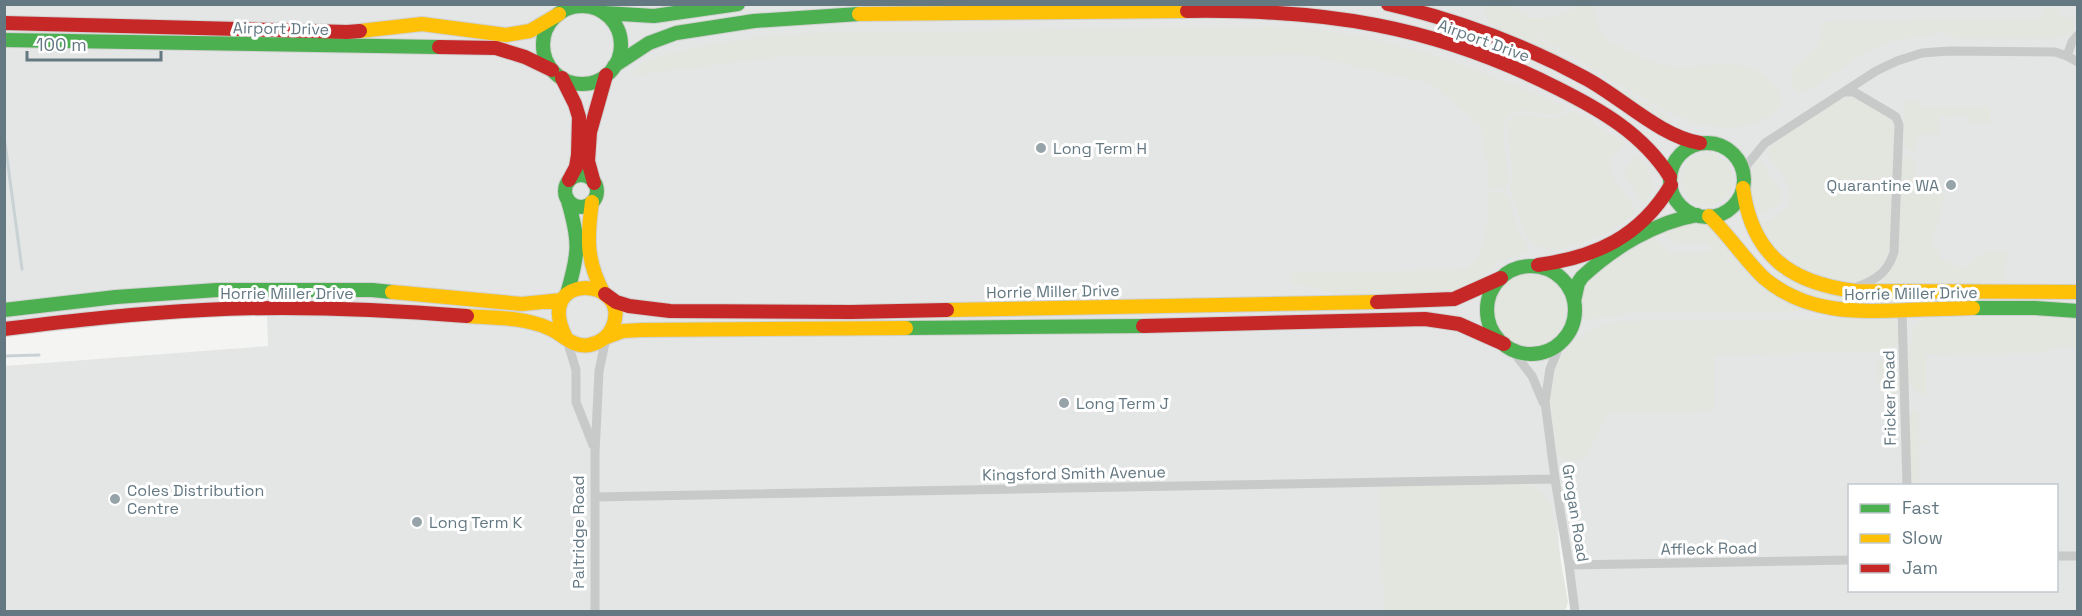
<svg xmlns="http://www.w3.org/2000/svg" width="2082" height="616" font-family="'Space Grotesk',sans-serif">
<rect width="100%" height="100%" fill="#f4f4f2"/>
<path fill="#e4e5e5" fill-rule="evenodd" d="M4,5h2073v606h-502l-20,-123 9,123h-1559v-245l263,-20 -1,-31 -49,1 -51,3 -162,18zM1850,486h206v104h-206z"/>
<path fill="#e3e6df" d="M1482,5h14l68,52 104,59 3,6 -2,2 -57,-38 -115,-57 -9,-8z
M1499,5h12l17,13h18l22,-6 13,-7h14c0,14 2,25 13,36 18,8 36,20 56,24 36,7 83,-15 110,20 5,6 8,13 8,21 -54,50 -121,2 -172,-27 -38,-23 -77,-44 -111,-74z
M2044,8h13l1,9h16v16l-18,6h-101l-11,-10c-8,8 -43,8 -58,14 -30,11 -53,35 -81,49l-8,-1 -7,-8 2,-14c18,-18 30,-18 31,-47l220,-4z
M1269,26c109,4 197,38 297,81 -14,20 -48,-11 -60,13 -7,11 2,46 2,60l-3,6 -17,3v-18l-7,-46 -52,-42 -120,-28 -528,1 -147,19 7,-12c108,-37 225,-31 337,-32 97,-1 194,-3 291,-5z
M1849,97c15,2 39,14 45,29l-4,122c-19,58 -80,33 -113,4 -8,-7 -14,-18 -19,-26 9,-5 20,-10 28,-18 16,-15 -12,-44 -21,-57l15,-12 58,-39z
M1919,100v7l71,-1v17l-21,1v-9l-30,1v19h-23l-1,14 -8,1 -2,-4 -1,-40 3,-5z
M1574,111l50,32c-4,6 -12,12 -14,19 -4,11 20,39 27,49l-30,22 -22,9 -27,7h-11l-12,-4 -9,-9 -4,-8 -7,-27 -5,-11 3,-14 -5,-51c7,-18 28,-6 43,-7 8,0 15,-4 23,-7z
M1681 179a26 26 0 1 1 52 0a26 26 0 1 1-52 0Z
M1636,154c14,15 24,33 8,50l-20,-30z
M1759,157l22,34c3,16 -16,20 -28,26 -5,-25 -9,-37 6,-60z
M1905,158l10,1 1,24h15l-1,6 15,5 -13,48 9,17 22,10 22,-17 23,-1 -5,31 -54,3h-70l14,-18 5,-13 4,-92z
M1498,191l6,2 5,6 8,30 11,17v6l-30,10 -18,18 -25,11 -32,3h-86l-25,-7 -21,-3 -1,-11 174,-3c26,-15 23,-51 24,-77z
M1696,220l13,5 46,53 52,33 -179,2c-12,1 -38,8 -46,6l-3,-11 1,-11 7,-19 64,-46c20,28 23,21 55,21l5,-2 1,-2 -4,-5 -38,-3 -10,-13z
M1777,270l8,5 134,21v7c-39,1 -83,7 -120,-10 -9,-5 -18,-11 -28,-17z
M1492 308a37 37 0 1 1 74 0a37 37 0 1 1-74 0Z
M2053,314l24,1v32l-29,1 -1,5 -121,1v40c-27,-1 -16,-43 -14,-61l2,-6 11,-9z
M1885,318l8,2 5,9 1,15 -9,7 -176,4v56l-106,3 -22,42c-8,6 -22,7 -28,-2 -3,-18 -7,-37 -8,-56 -1,-44 33,-74 75,-77z
M1877,360l12,1 9,9 2,19 -5,7 -8,2 -2,-9h-6z
M1912,411h5l2,4v18l-3,3 4,4 6,-2 1,3 -9,2 1,42h-8l-1,-71z
M1526,483l16,9 9,14 17,96 -3,9h-181l-5,-124z"/>
<g fill="none" stroke-linecap="round" stroke-linejoin="round">
<path stroke="#c8d2d4" stroke-width="3" d="M4,136l18,133
M4,356l35,-1"/>
<g stroke="#d0d1d0" stroke-width="16">
<path id="fast" d="M543 45a39 39 0 1 1 78 0a39 39 0 1 1-78 0Z
M604,13l50,3 84,-12
M4,40l435,7
M614,66l35,-23 27,-10 78,-12 105,-7
M1670 180a37 37 0 1 1 74 0a37 37 0 1 1-74 0Z
M565 191a16 16 0 1 1 32 0a16 16 0 1 1-32 0Z
M1487 310a44 44 0 1 1 88 0a44 44 0 1 1-88 0Z
M567,294c12,-41 13,-52 1,-93
M1574,301l4,-18 4,-6c31,-29 73,-55 115,-62
M1973,308h62l43,3
M4,310l112,-13 101,-7h155l20,2
M906,328l237,-2"/>
</g>
<g stroke="#d0d1d0" stroke-width="16">
<path id="slow" d="M859,14l328,-3
M360,31l62,-7 84,11 24,-4 29,-17
M1743,188c9,67 47,95 112,103l223,1
M592,202c-5,36 -6,59 12,92
M1709,216c20,19 35,43 55,62 42,36 93,34 144,32 22,-1 43,-1 65,-2
M392,292l130,12 40,-4
M947,310l430,-8
M467,316c26,2 57,1 81,12 14,5 24,20 41,17 11,-2 20,-9 24,-19 19,-49 -81,-56 -47,12
M607,337l16,-6 19,-1 264,-2"/>
</g>
<g stroke="#d0d1d0" stroke-width="16">
<path id="jam" d="M1388,4c69,16 135,40 197,74 36,19 76,59 115,65
M1187,11c137,-2 246,14 370,77 44,22 86,46 113,89
M4,23l343,9 13,-1
M439,47l57,1 29,9 27,13
M562,78l13,26 4,13 -1,38 -2,12 -7,13
M594,183l-6,-22 2,-29 16,-57
M1538,265c58,-8 102,-28 133,-80
M605,294l11,8 13,4 41,5 181,1 96,-2
M1377,302l77,-3 47,-21
M1143,326l282,-7 34,5 45,20
M4,329c66,-8 133,-16 199,-19 88,-5 176,-1 264,6"/>
</g>
<path stroke="#c8caca" stroke-width="9" d="M2067,56l5,-14 6,-7
M1845,92h9l39,23 3,2 3,8 -5,127c-6,20 -18,28 -37,35
M1744,176l3,-11 18,-22 111,-72 21,-10 25,-8 27,-2 106,1 12,4 11,6
M1902,310l5,176
M567,340l9,30v32l17,43
M1561,342l-11,27 -5,33 10,77 14,86 6,47
M1511,349l21,27 11,26
M595,497l960,-18
M2056,556h22
M1569,565l281,-5
M595,612v-159l4,-82 7,-33"/>
<use href="#fast" stroke="#4caf50" stroke-width="14"/>
<use href="#slow" stroke="#ffc107" stroke-width="14"/>
<use href="#jam" stroke="#c62828" stroke-width="14"/>
</g>
<g fill="#96a3a9" stroke="#fff" stroke-width="2">
<circle cx="1041" cy="148" r="6"/>
<circle cx="1951" cy="185" r="6"/>
<circle cx="1064" cy="403" r="6"/>
<circle cx="115" cy="499" r="6"/>
<circle cx="417" cy="522" r="6"/>
</g>
<g text-anchor="middle" stroke-width="6" stroke-linejoin="round" paint-order="stroke">
<g font-size="16" fill="#647882" stroke="#fff">
<text transform="translate(281 28) rotate(1)" y="6">Airport Drive</text>
<text transform="translate(1484 40) rotate(20)" y="6">Airport Drive</text>
<text transform="translate(1053 291) rotate(-1)" y="6">Horrie Miller Drive</text>
<text x="287" y="299">Horrie Miller Drive</text>
<text transform="translate(1911 293) rotate(-1)" y="6">Horrie Miller Drive</text>
<text transform="translate(1889 398) rotate(-91)" y="6">Fricker Road</text>
<text transform="translate(1074 473) rotate(-1)" y="6">Kingsford Smith Avenue</text>
<text transform="translate(1576 513) rotate(81)" y="6">Grogan Road</text>
<text transform="translate(578 532) rotate(-90)" y="6">Paltridge Road</text>
<text transform="translate(1709 548) rotate(-1)" y="6">Affleck Road</text>
</g>
<g font-size="16" fill="#647882" stroke="#fff" text-anchor="start">
<text x="1053" y="154">Long Term H</text>
<text x="1939" y="191" text-anchor="end">Quarantine WA</text>
<text x="1076" y="409">Long Term J</text>
<text x="127" y="496">Coles Distribution<tspan x="127" dy="18">Centre</tspan></text>
<text x="429" y="528">Long Term K</text>
</g>
</g>
<rect width="2082" height="616" fill="none" stroke="#647882" stroke-width="12"/>
<rect x="1848" y="484" width="210" height="108" fill="#ffffff" stroke="#c1c9cd" stroke-width="1.5"/>
<rect x="1860" y="504" width="30" height="9" fill="#4caf50" stroke="#c1c9cd" stroke-width="1.5"/>
<text x="1902" y="514" font-size="18" fill="#647882">Fast</text>
<rect x="1860" y="534" width="30" height="9" fill="#ffc107" stroke="#c1c9cd" stroke-width="1.5"/>
<text x="1902" y="544" font-size="18" fill="#647882">Slow</text>
<rect x="1860" y="564" width="30" height="9" fill="#c62828" stroke="#c1c9cd" stroke-width="1.5"/>
<text x="1902" y="574" font-size="18" fill="#647882">Jam</text>
<path d="M27 51v9h134v-9" fill="none" stroke="#647882" stroke-width="3"/>
<text x="36" y="51" font-size="18" fill="#647882" stroke="#ffffff" stroke-width="4.5" paint-order="stroke">100 m</text>
</svg>
